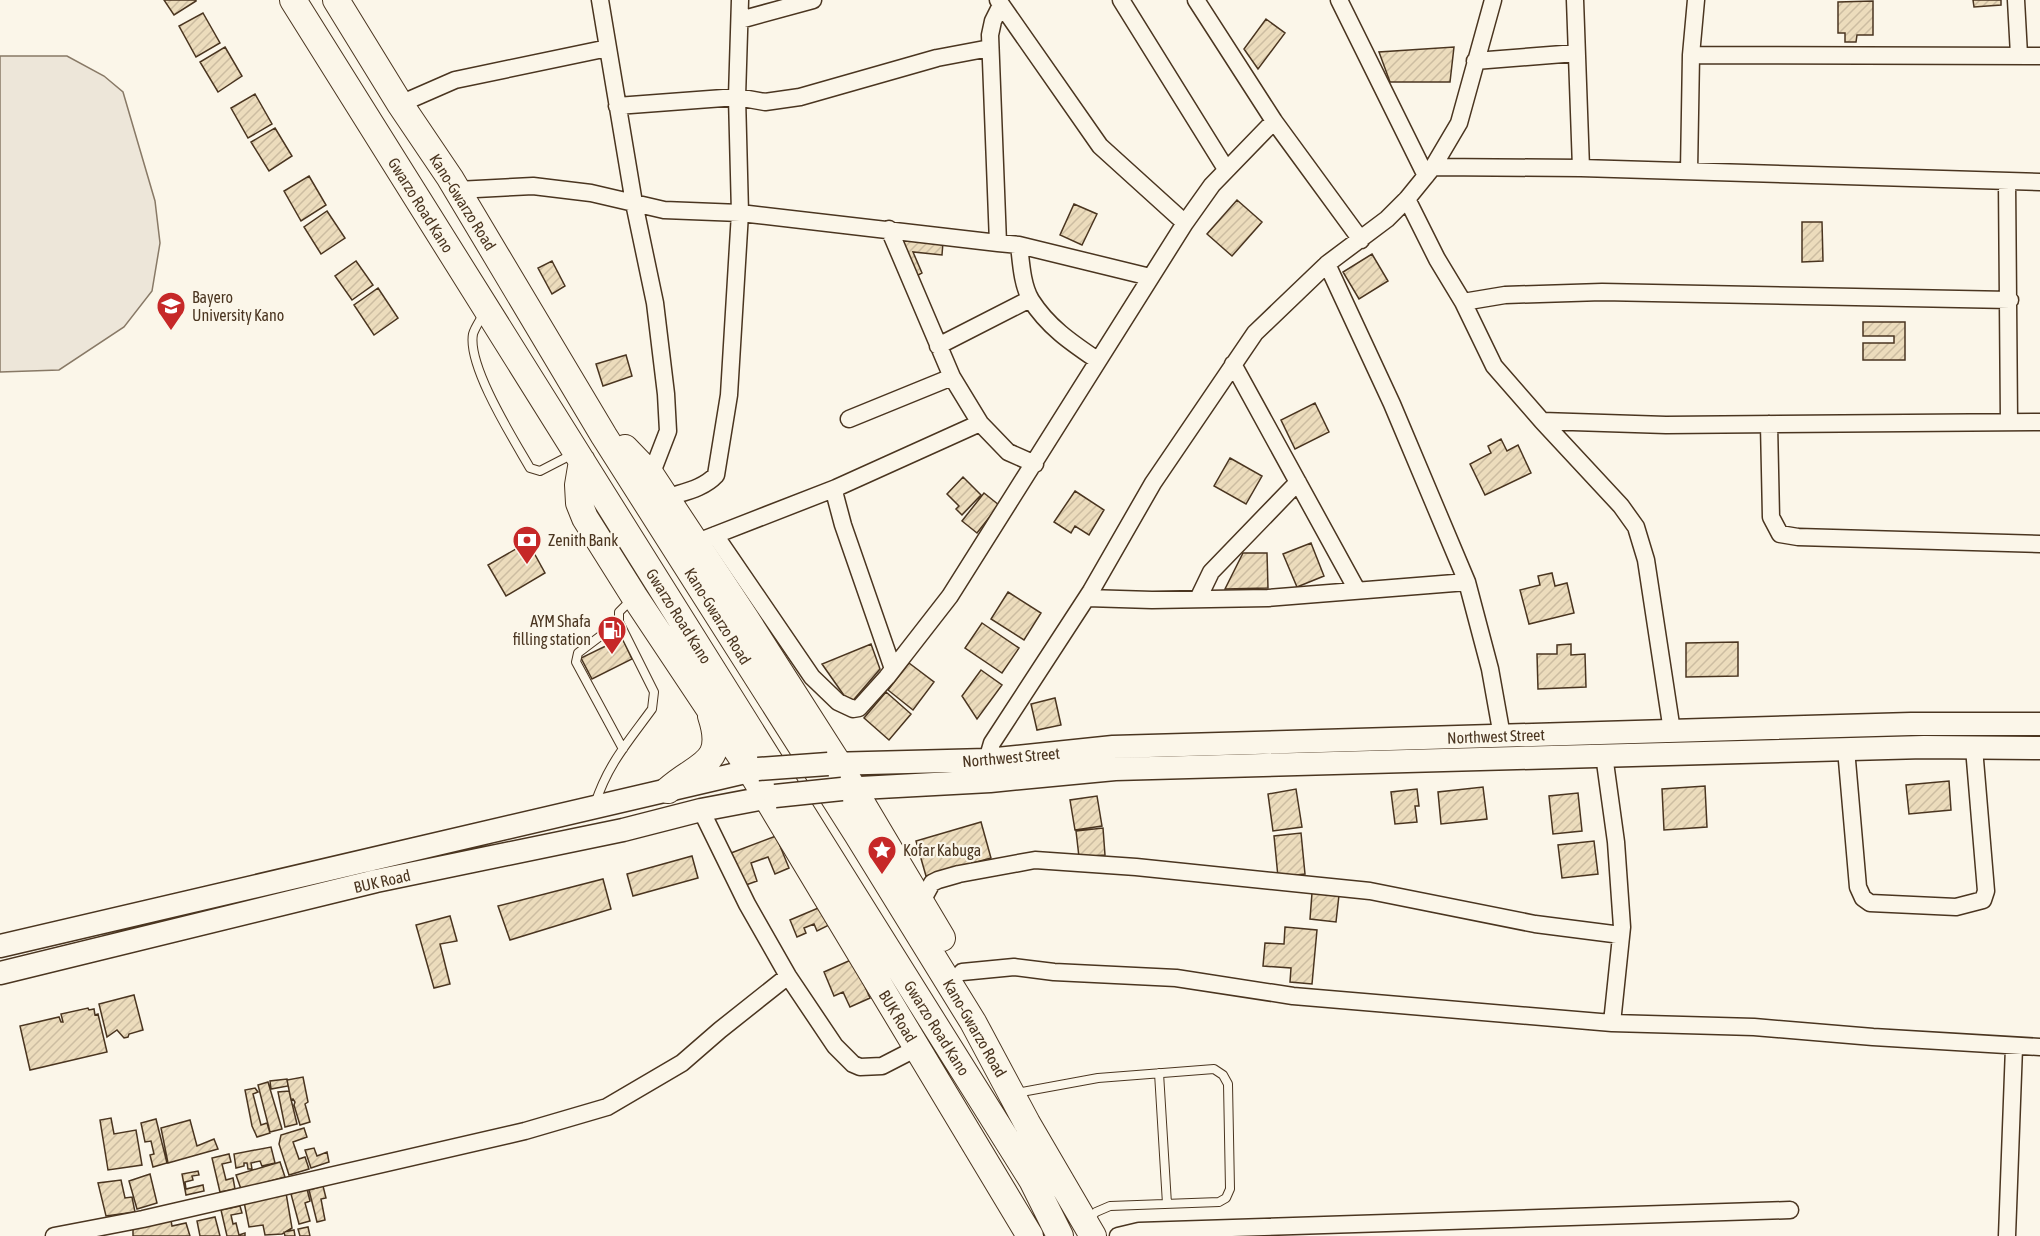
<svg xmlns="http://www.w3.org/2000/svg" width="2040" height="1236" font-family="'Asap Condensed',sans-serif">
<defs>
<pattern id="building-hatch" width="6" height="6" patternUnits="userSpaceOnUse" patternTransform="scale(1.5)"><rect width="6" height="6" fill="#ecdcbc"/><path d="M-1 1l2-2M0 6l6-6M5 7l2-2" fill="none" stroke="#ccbda1"/></pattern>
</defs>
<rect width="100%" height="100%" fill="#fbf6e9"/>
<path fill="#ede6d9" stroke="#887966" stroke-width="1.5" d="M0,56h67l37,20 19,16 32,109 5,42 -8,48 -28,36 -65,43 -59,2z"/>
<path fill="url(#building-hatch)" stroke="#4a3520" stroke-width="1.5" d="M164,0h32v1l-22,14z
M1973,0h28v5l-27,2z
M1873,1v34h-16l-1,7h-11v-9h-7v-31z
M203,13l17,30 -24,14 -17,-31z
M1266,19l19,14 -27,36 -14,-20z
M225,47l17,29 -24,16 -18,-30z
M1454,47l-4,35h-60l-11,-30z
M255,94l17,30 -24,14 -17,-30z
M275,128l17,28 -23,15 -18,-29z
M309,176l17,29 -25,16 -17,-30z
M1237,200l25,22 -30,34 -25,-22z
M1074,204l23,10 -15,31 -22,-10z
M327,211l18,27 -24,16 -17,-27z
M1802,222h20l1,39 -21,1z
M898,238l45,4 -1,13 -29,-3 9,21 -7,4z
M1372,254l16,27 -29,18 -16,-27z
M356,261l17,24 -21,15 -17,-24z
M552,261l13,25 -13,8 -14,-26z
M378,288l20,30 -24,17 -20,-30z
M1863,322h42v38h-42v-17h31v-7h-31z
M626,355l6,21 -29,10 -7,-22z
M1315,403l14,29 -34,17 -14,-29z
M1501,439l6,12 11,-6 13,28 -46,22 -15,-31 21,-11 -3,-7z
M1230,458l32,18 -16,28 -32,-18z
M963,477l18,18 -19,20 -6,-6 3,-3 -12,-12z
M1075,491l29,19 -15,25 -14,-9 -4,7 -17,-11z
M984,493l15,12 -22,28 -15,-12z
M528,542l17,31 -39,23 -18,-31z
M1311,543l13,33 -27,11 -14,-33z
M1243,553h24l1,35 -43,1z
M1552,573l3,13 12,-3 7,30 -45,11 -9,-34 20,-5 -2,-9z
M1008,592l33,21 -17,27 -33,-21z
M982,623l37,25 -17,25 -37,-25z
M622,638l10,21 -40,20 -11,-21z
M1738,642v34l-52,1v-34z
M871,644l9,25 -30,35 -28,-40z
M1571,644v11l14,-1 1,33 -48,2 -1,-35h20v-9z
M909,663l25,19 -21,28 -25,-20z
M981,670l21,15 -25,34 -15,-23z
M886,692l25,22 -22,26 -25,-22z
M1055,698l6,27 -24,5 -6,-26z
M1949,781l2,29 -42,4 -3,-29z
M1705,786l2,41 -43,3 -2,-41z
M1483,787l4,32 -46,5 -3,-32z
M1296,789l6,38 -29,4 -5,-37z
M1417,789l2,17h-4l2,16 -22,2 -4,-32z
M1578,793l4,38 -29,3 -4,-38z
M1097,796l5,30 -27,4 -5,-30z
M981,822l10,36 -65,18 -10,-35z
M1103,828l2,27 -26,2 -3,-26z
M1301,833l4,41 -27,3 -4,-41z
M776,836l13,32 -14,6 -7,-17 -17,6 6,18 -14,5 -12,-33z
M1594,841l4,33 -36,4 -4,-33z
M692,856l6,22 -65,18 -6,-22z
M603,879l8,30 -101,31 -12,-34z
M1312,893l27,2 -3,27 -26,-3z
M823,906l8,18 -14,7 -3,-7 -10,4 2,5 -9,4 -7,-17z
M450,916l7,25 -17,3 10,40 -16,4 -18,-63z
M1285,927l32,3 -5,54 -22,-2 1,-14 -28,-2 2,-23 19,1z
M853,959l17,39 -20,9 -7,-15 -9,4 -10,-24z
M134,995l9,35 -14,4 -1,3 -4,1 -7,-8 -10,7 -8,-33z
M88,1008l1,2 5,-1 1,6 3,-1 9,38 -77,18 -10,-44 39,-9 2,5h2l-2,-8z
M303,1077l5,25 -3,2 5,18 -10,3 -6,-20 1,-3 -2,-3 -2,1 -4,-20z
M287,1079l1,7 -17,3 -1,-8z
M268,1082l14,47 -12,3 -12,-47z
M255,1088l3,4 -5,2 8,31 6,-2 3,10 -13,4 -5,-11 -7,-36z
M289,1091l8,33 -12,3 -7,-35z
M111,1118l3,16 22,-4 6,35 -34,5 -8,-50z
M156,1119l11,44 -14,4 -3,-12 4,-1 -3,-13 -6,1 -4,-19z
M190,1120l7,26 17,-7 4,10 -50,14 -7,-35z
M304,1128l3,9 -14,5 6,17 6,-2 4,12 -20,6 -10,-31 2,-9z
M271,1147l4,16 -13,3 -2,-5 -9,2 1,6h-4l-1,-6h-3v3l-8,2 -2,-14z
M314,1148l3,8 10,-4 2,10 -18,6 -6,-18z
M229,1154l2,8 -9,2 4,16 7,-2 2,11 -15,3 -8,-34z
M280,1162l5,15 -44,12 -5,-14z
M198,1171l1,4 -7,1 1,4 -8,2 1,7 17,-4 1,6 -18,4 -4,-21z
M150,1174l7,29 -20,6 -8,-28z
M121,1180l4,18 7,-1 3,15 -29,4 -8,-33z
M323,1186l3,12 -5,1 4,21 -8,2 -8,-32z
M307,1189l3,12 -5,2 5,18 -11,3 -8,-30z
M286,1193l6,35 -10,6 -17,1 -2,-10 -14,2 -5,-25z
M240,1206l2,7 -11,2 2,9 3,-1 3,12 6,-2v3h-18l-6,-26z
M215,1217l5,19h-20l-3,-15z
M171,1220l1,6 14,-3 4,13h-57v-7z
M308,1227l2,9h-10l-2,-7z
M294,1230l1,6h-10l-1,-4z"/>
<g fill="none" stroke-linecap="round" stroke-linejoin="round">
<g stroke="#4a3520" stroke-width="10">
<path id="service" d="M484,313c-3,6 -9,14 -11,21 -6,32 41,106 57,134l10,3 33,-17
M619,622l-41,31 -2,9 47,87
M595,804c13,-40 33,-62 57,-95l2,-17 -35,-70v-10l13,-13
M1159,1073l8,131
M1016,1093l82,-15 116,-9 9,6 5,9 2,105 -4,9 -7,4 -109,4 -14,6 -8,8"/>
</g>
<g stroke="#4a3520" stroke-width="19">
<path id="minor" d="M600,0l34,203 21,100 11,91 2,37 -17,44
M998,0l102,146 85,77
M1121,0l105,169
M1196,0l78,121 87,119
M1339,0l87,176
M1575,0l6,168
M2016,0l3,55
M740,20l73,-20
M1691,55l349,1
M1475,61l101,-8
M400,104l55,-24 153,-32
M617,106l120,-9 28,5 35,-5 137,-39 53,-10
M1433,167l148,1 459,14
M1689,171l2,-116 5,-55
M2007,181l2,240
M457,190l76,-4 58,7 73,17 76,3 258,30 21,2 131,32
M1407,199l30,60 26,43 31,64 48,55 79,85 15,21 10,33 26,171
M889,229l63,148 28,46 28,29 27,12
M998,243l-8,-208 3,-14 8,-16
M1019,245c2,17 3,40 12,55 17,27 41,43 66,60
M1327,264l65,140 75,178 23,87 12,67
M1463,302l42,-7 97,-3 408,8
M938,346l92,-47
M1233,364l124,226
M849,419l103,-42
M1542,421l124,4 374,-3
M1769,424l2,93 9,17 18,3 242,7
M836,488l-1,7 8,30 50,144
M666,498c17,-6 37,-9 50,-23l13,-80 11,-182 -3,-116 3,-97
M715,535l97,142 26,25 15,7 6,-1 28,-31 63,-81 235,-373 27,-38 62,-64
M705,539l131,-51 144,-65
M1087,598l65,2 116,-2 199,-16
M1198,599l13,-27 87,-90
M1846,749l12,138 5,11 7,5 86,4 27,-7 3,-9 -12,-143
M1604,755l12,87 6,85 -10,96
M987,760l5,-17 99,-152 62,-108 102,-150 72,-69 60,-45 20,-20 26,-32 26,-44 34,-123
M701,810l46,94 41,72 47,70 18,18 7,3 22,-1 35,-18
M921,903l11,-20 6,-3 21,-6 76,-14 101,7 234,24 165,33 86,11
M962,972l52,-5 40,5 122,6 117,18 319,27 142,4 119,10 167,10
M54,1236l89,-17 382,-88 82,-24 75,-44 38,-33 68,-54
M1118,1236l21,-5 651,-21
M2007,1236l7,-189"/>
</g>
<g stroke="#4a3520" stroke-width="25">
<path id="secondary" d="M828,764l159,-4 126,-13 798,-23h129
M842,789l148,-8 125,-12 809,-22 116,1
M0,946l758,-177
M0,973l376,-92 247,-51 78,-20 74,-14"/>
</g>
<g stroke="#4a3520" stroke-width="28">
<path id="primary" d="M293,0l739,1180 28,56
M336,0l64,104 50,74 154,258 253,398 116,188 54,101 66,113
M625,448l26,27 95,144 92,144 104,175
M582,461l-4,24 1,18 6,15 49,78 116,174 280,466
M668,790c30,-27 59,-25 43,-74"/>
</g>
<use href="#service" stroke="#fbf6e9" stroke-width="8"/>
<use href="#minor" stroke="#fbf6e9" stroke-width="16"/>
<use href="#secondary" stroke="#fbf6e9" stroke-width="22"/>
<use href="#primary" stroke="#fbf6e9" stroke-width="26"/>
<g stroke="#4a3520" stroke-width="25" stroke-linecap="butt">
<path id="secondary-bridge" d="M758,769l70,-5
M775,796l67,-7"/>
</g>
<use href="#secondary-bridge" stroke="#fbf6e9" stroke-width="22"/>
</g>
<defs>
<g id="university-pin" transform="scale(1.5)"><path d="M0 17L-7.5 6A9.5 9.5 0 1 1 7.5 6Z" fill="#c62828" stroke="#fbf6e9"/><path d="M0-5L7-2L0 1L-7-2ZM-4 1L0 2.5L4 1V4Q0 6-4 4Z" fill="#fff"/></g>
<g id="bank-pin" transform="scale(1.5)"><path d="M0 17L-7.5 6A9.5 9.5 0 1 1 7.5 6Z" fill="#c62828" stroke="#fbf6e9"/><path d="M-6-4H6V4H-6ZM0-2.3a2.3 2.3 0 1 0 0 4.6a2.3 2.3 0 1 0 0-4.6Z" fill="#fff"/></g>
<g id="fuel-pin" transform="scale(1.5)"><path d="M0 17L-7.5 6A9.5 9.5 0 1 1 7.5 6Z" fill="#c62828" stroke="#fbf6e9"/><path d="M-5.5-6h7V0h2V4h1.3V-2.5L3-4.5l.8-.8L6-3V5H2.5V1h-1V6h-7ZM-4.2-4.7v3.2H.2V-4.7Z" fill="#fff"/></g>
<g id="sight-pin" transform="scale(1.5)"><path d="M0 17L-7.5 6A9.5 9.5 0 1 1 7.5 6Z" fill="#c62828" stroke="#fbf6e9"/><path d="M0-6L1.8-2.2L6-1.7L2.9 1.2L3.7 5.4L0 3.3L-3.7 5.4L-2.9 1.2L-6-1.7L-1.8-2.2Z" fill="#fff"/></g>
</defs>
<g fill-rule="evenodd">
<use href="#university-pin" x="171" y="306"/>
<use href="#bank-pin" x="527" y="540"/>
<use href="#fuel-pin" x="612" y="630"/>
<use href="#sight-pin" x="882" y="850"/>
</g>
<g text-anchor="middle" stroke-width="4.5" stroke-linejoin="round" paint-order="stroke">
<g font-size="16" fill="#4a3520" stroke="#fbf6e9">
<text transform="translate(463 202) rotate(58)" y="6">Kano-Gwarzo Road</text>
<text transform="translate(421 205) rotate(58)" y="6">Gwarzo Road Kano</text>
<text transform="translate(679 616) rotate(58)" y="6">Gwarzo Road Kano</text>
<text transform="translate(718 616) rotate(58)" y="6">Kano-Gwarzo Road</text>
<text transform="translate(1496 736) rotate(-2)" y="6">Northwest Street</text>
<text transform="translate(1011 757) rotate(-5)" y="6">Northwest Street</text>
<text transform="translate(382 881) rotate(-13)" y="6">BUK Road</text>
<text transform="translate(898 1016) rotate(59)" y="6">BUK Road</text>
<text transform="translate(937 1028) rotate(58)" y="6">Gwarzo Road Kano</text>
<text transform="translate(975 1028) rotate(60)" y="6">Kano-Gwarzo Road</text>
</g>
<g font-size="16" fill="#4a3520" stroke="#fbf6e9" text-anchor="start">
<text x="192" y="303">Bayero<tspan x="192" dy="18">University Kano</tspan></text>
<text x="548" y="546">Zenith Bank</text>
<text x="591" y="627" text-anchor="end">AYM Shafa<tspan x="591" dy="18">filling station</tspan></text>
<text x="903" y="856">Kofar Kabuga</text>
</g>
</g>
</svg>
